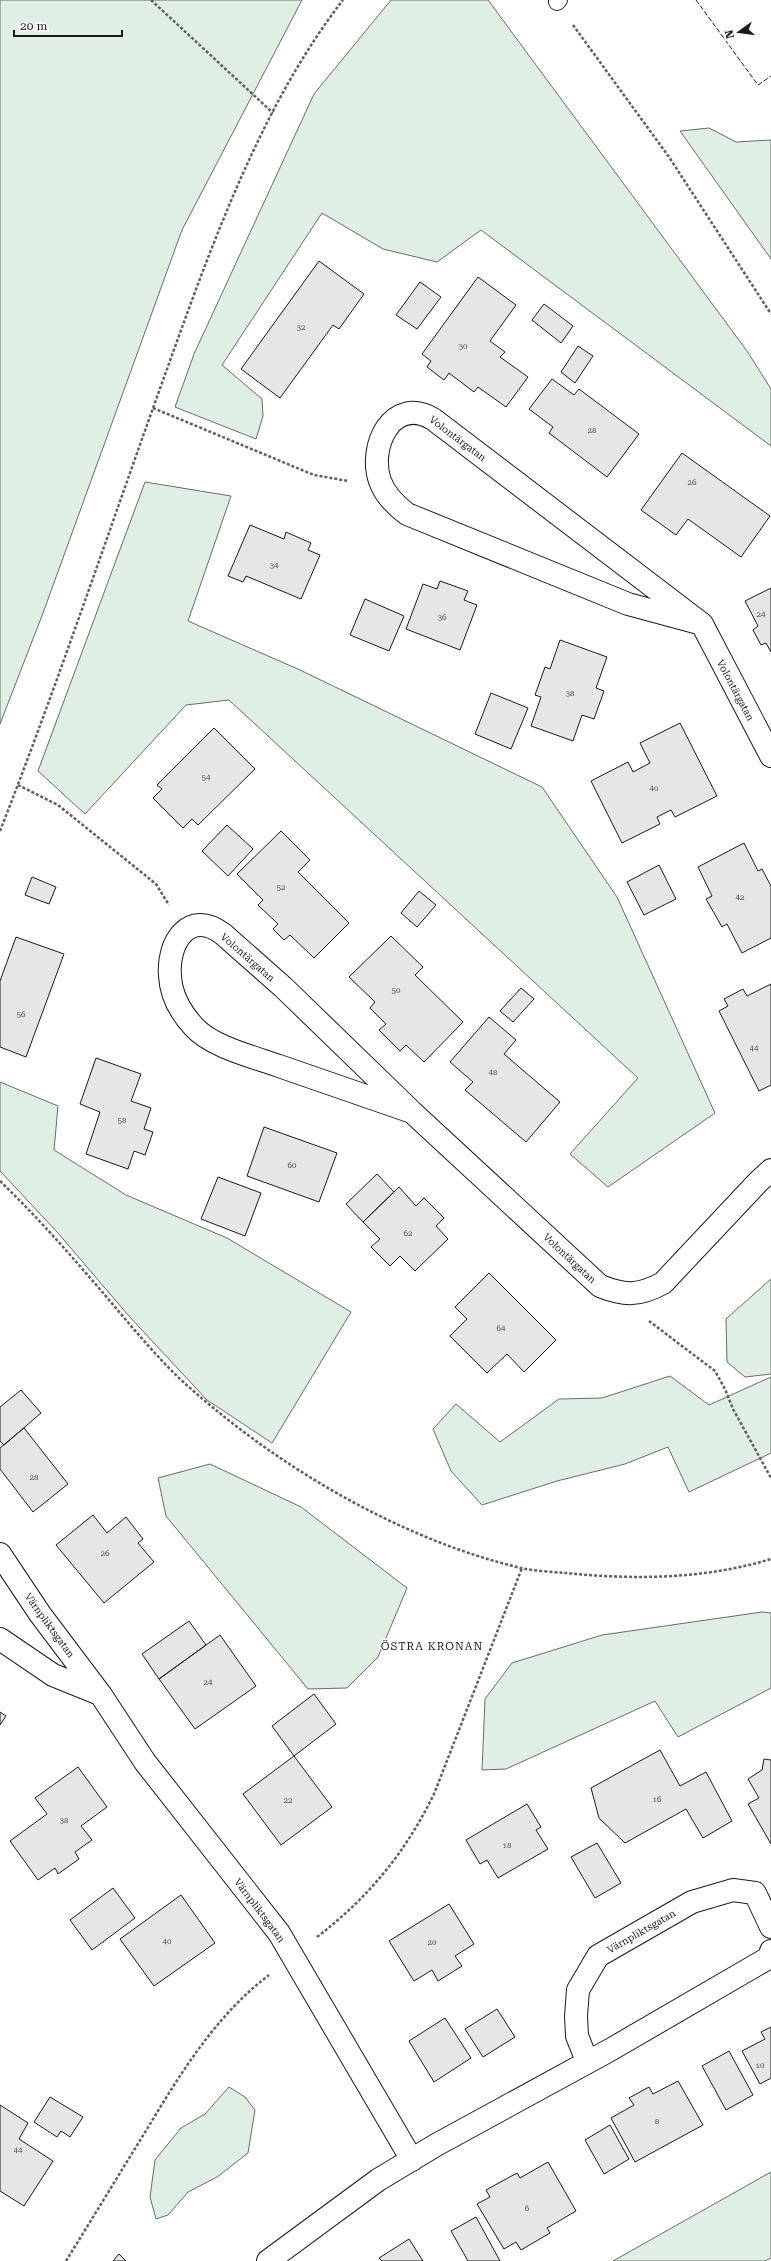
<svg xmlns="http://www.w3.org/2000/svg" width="771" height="2261" font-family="'Roboto Serif',serif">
<rect width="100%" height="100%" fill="#fff"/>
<path fill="#e0efe3" stroke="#6a6a6a" d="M0,0h302l-120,230 -139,383 -43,111z
M391,0h97l259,351 24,38v57l-290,-216 -44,32 -54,-13 -61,-36 -100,152 40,34 1,17 -7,23 -81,-32 19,-53 120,-260z
M709,128l27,14 35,-2v119l-91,-128z
M145,482l86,14 -43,125 112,49 242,117 75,110 98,216 -107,74 -38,-33 68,-76 -409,-378 -43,5 -101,109 -47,-43z
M0,1082l58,24 -4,44 72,45 101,43 124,74 -79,131 -65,-43 -79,-85 -70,-82 -58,-62z
M771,1279v95l-26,3 -18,-15 -1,-43z
M670,1376l39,29 62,-28v76l-82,39 -21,-45 -43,17 -68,17 -75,24 -31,-34 -18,-42 23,-25 44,38 59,-43 43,-1z
M210,1464l91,43 106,81 -29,69 -31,31 -39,1 -142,-173 -8,-38z
M762,1612l9,1v75l-93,49 -23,-36 -149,68 -24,1 3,-71 27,-36 90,-28z
M229,2087l16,10 10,13 -7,43 -31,24 -29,15 -20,23 -12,4 -6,-22 5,-37 26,-32 24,-14z
M771,2172v86l-6,3h-152z"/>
<path fill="#e6e6e6" stroke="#1a1a1a" d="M319,261l45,33 -25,35 -6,-4 -53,73 -39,-29z
M478,277l38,28 -26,36 15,11 -5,5 28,20 -22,30 -28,-20 -4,5 -25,-19 -5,7 -17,-13 4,-6 -9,-7z
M420,282l21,15 -24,32 -21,-14z
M544,304l29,22 -12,17 -29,-23z
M578,346l15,10 -18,27 -14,-11z
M552,379l22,16 5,-6 60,45 -32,43 -58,-44 4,-6 -24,-18z
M682,453l88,63 -29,41 -53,-38 -12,16 -35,-25z
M250,525l34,14 2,-7 25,11 -3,7 12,5 -19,44 -55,-23 -3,6 -15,-6z
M440,581l28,10 -4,9 13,5 -17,45 -54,-21 17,-45 14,5z
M771,588v64l-5,-9 -5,2 -8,-15 5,-4 -13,-25z
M365,599l39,17 -15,35 -39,-16z
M560,640l47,17 -11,31 8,3 -10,28 -12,-4 -9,26 -42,-15 10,-29 -6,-2 10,-28 5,2z
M491,693l37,15 -17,41 -36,-15z
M680,723l37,73 -42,21 -4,-7 -14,7 3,7 -38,19 -31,-62 37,-19 5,10 17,-9 -10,-20z
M214,728l41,41 -57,56 -6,-6 -9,9 -30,-30 9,-9 -5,-4z
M227,825l26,24 -25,27 -26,-25z
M281,831l29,29 -12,12 51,51 -35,35 -24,-23 -6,5 -11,-11 5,-5 -20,-19 5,-5 -26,-26z
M744,843l14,28 4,-2 9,17v52l-29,15 -15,-29 -5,3 -16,-28 6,-3 -14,-29z
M659,865l17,34 -32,16 -17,-33z
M32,877l24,10 -7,17 -24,-9z
M419,891l17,14 -19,22 -16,-14z
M391,936l32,31 -8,8 48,47 -39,40 -18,-17 -6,6 -21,-21 7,-6 -16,-16 5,-6 -26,-25z
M16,937l48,17 -38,103 -26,-10v-66z
M771,984v101l-12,6 -40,-80 9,-5 -4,-7 19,-10 4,7z
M521,988l13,11 -21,23 -13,-11z
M489,1017l27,23 -12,14 56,48 -34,40 -61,-52 8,-8 -23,-20z
M96,1058l45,16 -10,27 20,7 -7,21 9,3 -8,23 -11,-4 -6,18 -42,-15 14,-42 -20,-8z
M264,1127l73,26 -18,49 -72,-26z
M377,1174l17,18 -31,30 -17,-18z
M218,1177l43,16 -16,43 -44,-17z
M399,1187l17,19 8,-8 20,20 -8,8 12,13 -33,32 -15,-15 -10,10 -19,-19 9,-8 -17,-17z
M489,1273l67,67 -32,32 -17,-18 -20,19 -37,-37 17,-17 -12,-12z
M21,1390l20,23 -37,32 -4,-4v-34z
M24,1428l44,56 -35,28 -33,-43v-21z
M93,1515l14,18 19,-16 17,22 -5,4 16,19 -50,41 -48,-58z
M189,1621l17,24 -47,34 -17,-25z
M220,1635l36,51 -61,43 -36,-50z
M314,1694l22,30 -42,32 -22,-30z
M0,1712l6,4 -6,9z
M660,1750l20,36 26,-14 26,49 -29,17 -17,-29 -61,34 -26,-25 -8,-30z
M294,1756l38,51 -51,38 -38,-51z
M764,1759l7,1v84l-23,-40 11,-6 -11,-19 14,-9z
M78,1767l29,40 -26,19 11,14 -17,12 4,7 -21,15 -3,-6 -17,12 -28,-39 37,-27 -12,-16z
M527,1804l14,23 -5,3 12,19 -50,29 -11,-18 -7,4 -14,-24z
M597,1843l24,40 -26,15 -24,-41z
M113,1888l22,30 -43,32 -22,-30z
M181,1895l34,48 -61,43 -34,-47z
M449,1904l25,40 -19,12 7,10 -24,15 -6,-11 -18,11 -25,-40z
M497,2009l18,28 -32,20 -18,-28z
M445,2018l26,40 -37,24 -25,-41z
M771,2027v51l-11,6 -18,-33 23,-12 -4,-7z
M729,2051l24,44 -27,15 -24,-44z
M678,2081l25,44 -68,37 -24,-44 23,-13 -5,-7 20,-11 4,7z
M50,2097l33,20 -13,20 -9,-6 -4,6 -23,-15z
M0,2105l28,18 -9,16 34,22 -29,45 -24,-15z
M610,2125l19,34 -25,15 -19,-34z
M548,2162l28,49 -29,17 3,5 -29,17 -5,-8 -12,7 -27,-45 13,-7 -4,-7 31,-17 3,5z
M476,2217l24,44h-32l-17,-30z
M409,2239l14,22h-41l-3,-3z
M119,2254l7,7h-13z"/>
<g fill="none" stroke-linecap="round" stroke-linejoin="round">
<g stroke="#1a1a1a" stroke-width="18">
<path id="lane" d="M557,2l2,-2"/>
</g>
<g stroke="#1a1a1a" stroke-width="24">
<path id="street" d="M702,624l-74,-20 -221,-90c-12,-9 -22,-19 -27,-33 -12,-34 12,-86 53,-62l269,205 69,132
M412,1112c-44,-15 -89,-31 -133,-46 -25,-9 -67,-19 -85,-39 -13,-14 -23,-32 -24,-51 -3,-33 19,-68 53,-42l60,53 129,125 188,174c25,10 39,10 63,-3l95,-101 13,-12
M0,1554l40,60 61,81 44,67 134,171 133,227
M0,1639l53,36 47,19
M587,2061l-10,-25 -1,-20 2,-26 20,-34 94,-54 41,-12 22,3 16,34
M268,2261l110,-81 58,-35 174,-95 160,-93 1,-6"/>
</g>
<path stroke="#5f5f5f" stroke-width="2.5" stroke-dasharray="3 2" stroke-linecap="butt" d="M151,0l122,113
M573,25l96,132 102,157
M153,408l161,67 34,6
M18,785l40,20 98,79 13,21
M0,831c58,-148 108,-298 162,-448 46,-128 97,-275 181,-383
M0,1181c32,31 62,64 91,98 29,33 56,68 88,99 92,85 219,161 342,190 14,3 31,4 45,5 69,7 139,6 205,-14
M649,1321l66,50 10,18 8,20 38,69
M317,1937c52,-40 88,-84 117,-143l88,-226
M66,2261c26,-42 52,-85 78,-127 35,-58 70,-117 125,-159"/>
<use href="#lane" stroke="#fff" stroke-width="16"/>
<use href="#street" stroke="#fff" stroke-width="22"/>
<path stroke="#1a1a1a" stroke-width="1" stroke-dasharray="5 2" stroke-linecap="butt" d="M696,0l62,85 13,-9"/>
</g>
<g text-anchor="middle" stroke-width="3" stroke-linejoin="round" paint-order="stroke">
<g font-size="8" fill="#4d4d4d">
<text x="301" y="330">32</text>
<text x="463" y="349">30</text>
<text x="592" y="433">28</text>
<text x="692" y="485">26</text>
<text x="274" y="568">34</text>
<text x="761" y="617">24</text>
<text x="442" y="620">36</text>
<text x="570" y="696">38</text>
<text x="206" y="780">54</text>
<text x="654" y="791">40</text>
<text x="281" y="890">52</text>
<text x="740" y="900">42</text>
<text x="396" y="993">50</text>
<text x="21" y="1017">56</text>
<text x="754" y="1051">44</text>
<text x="493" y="1075">48</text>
<text x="122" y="1123">58</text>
<text x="292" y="1168">60</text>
<text x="408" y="1236">62</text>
<text x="501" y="1331">64</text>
<text x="34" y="1480">28</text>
<text x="105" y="1556">26</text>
<text x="208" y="1685">24</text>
<text x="657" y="1802">16</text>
<text x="288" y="1803">22</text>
<text x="64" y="1823">38</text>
<text x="507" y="1848">18</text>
<text x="167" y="1944">40</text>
<text x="432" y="1945">20</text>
<text x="760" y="2068">10</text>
<text x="657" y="2124">8</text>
<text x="18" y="2153">44</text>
<text x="527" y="2211">6</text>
</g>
<g font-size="10" fill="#1a1a1a" stroke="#fff">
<text transform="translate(458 438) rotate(37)" y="4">Volontärgatan</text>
<text transform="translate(736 690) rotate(62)" y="4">Volontärgatan</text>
<text transform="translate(248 957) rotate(41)" y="4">Volontärgatan</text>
<text transform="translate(570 1258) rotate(43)" y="4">Volontärgatan</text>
<text transform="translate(50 1625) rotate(54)" y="4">Värnpliktsgatan</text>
<text transform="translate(260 1910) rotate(53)" y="4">Värnpliktsgatan</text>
<text transform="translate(641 1931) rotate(-30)" y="4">Värnpliktsgatan</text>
</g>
<g font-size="11" letter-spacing="1" fill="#1a1a1a" stroke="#fff">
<text x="432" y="1650">ÖSTRA KRONAN</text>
</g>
</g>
<g transform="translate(739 32) rotate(256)" stroke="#ffffff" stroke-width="3" paint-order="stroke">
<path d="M0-3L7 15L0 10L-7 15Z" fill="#1a1a1a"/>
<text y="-6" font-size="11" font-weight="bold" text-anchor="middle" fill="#1a1a1a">N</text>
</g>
<path d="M14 30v6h108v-6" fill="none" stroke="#1a1a1a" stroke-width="2"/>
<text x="20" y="30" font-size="12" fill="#1a1a1a" stroke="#ffffff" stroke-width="3" paint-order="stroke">20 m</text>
</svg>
